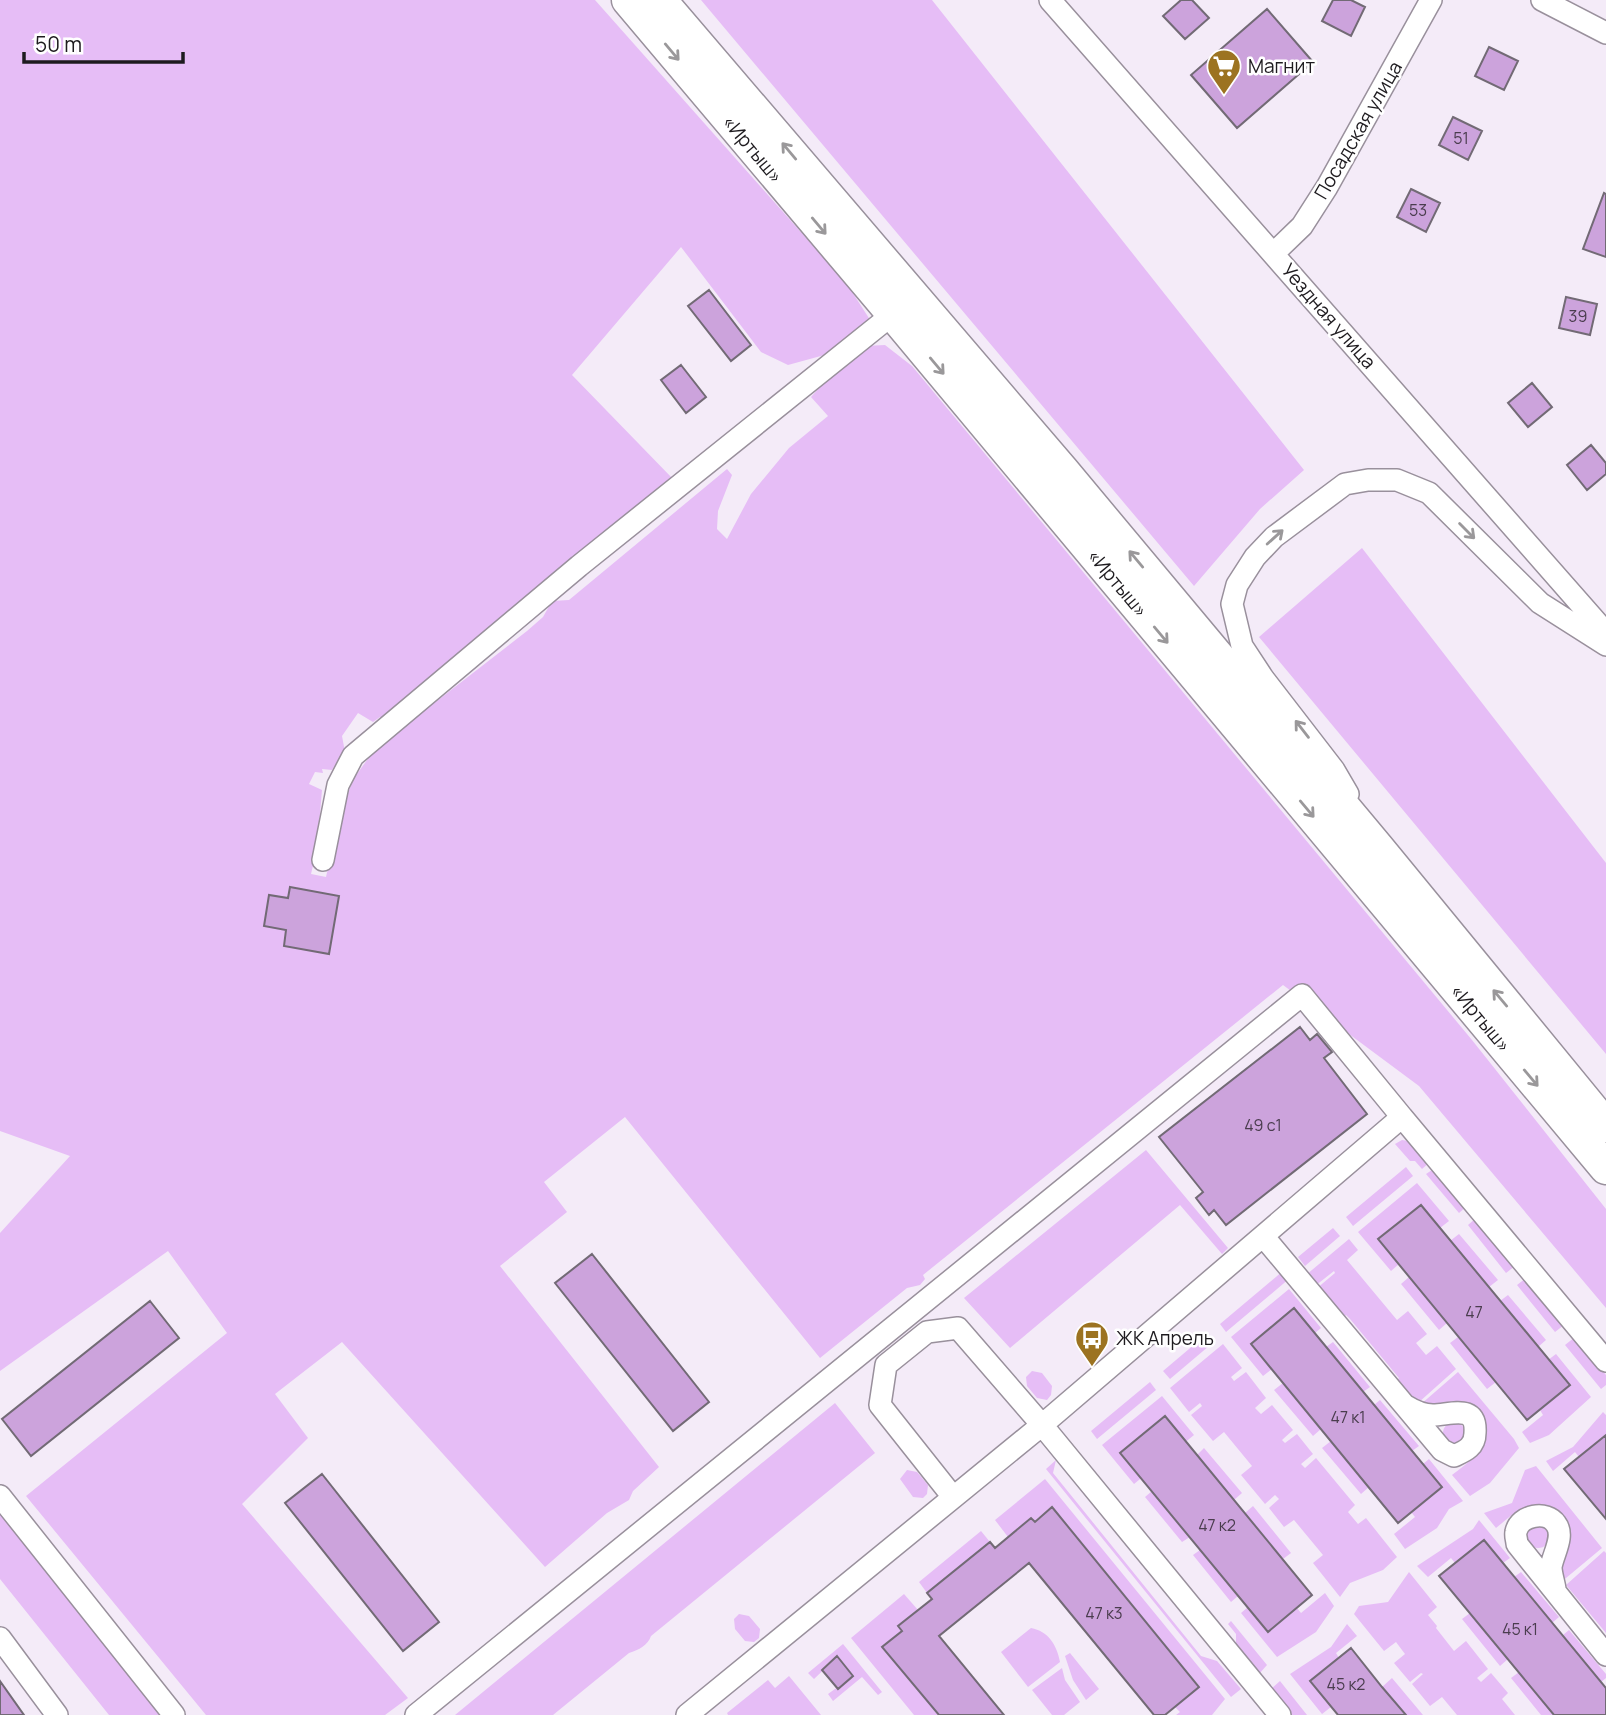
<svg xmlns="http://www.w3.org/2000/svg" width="1606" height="1715" font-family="Manrope,sans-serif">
<rect width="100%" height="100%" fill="#f4ebf8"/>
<path fill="#e6bdf6" d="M0,0h595l252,284 27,42 -35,25 -51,14 -27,-13 -80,-105 -109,128 101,104 -268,218 -2,7 -17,14 -6,-1 -7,5 -15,-9 -16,23 3,16 -2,9h-5l-6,9 -10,-1 1,4 -8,-1 -6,12 13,6 -5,59 -6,25 15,3 15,-67 13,-32 21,-29 152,-118 16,-14 9,-16 17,-1 158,-131 5,6 -14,36 -1,18 10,10 24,-45 38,-46 39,-32 -17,-19 18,-20 16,-10 1,-7 19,-14 20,-1 27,21 560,674 134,169v99l-187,-222 -136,-101 -360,290 2,4 -5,6 -13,3 -87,70 -195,-241 -81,65 23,30 -67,54 159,201 -26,24 -4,9 -22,13 -62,54 -203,-225 -67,52 33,44 -66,66 166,194 -23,17h-179l-180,-219 201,-163 -59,-82 -168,120v-138l70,-77 -70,-25z
M701,0h231l372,470 -44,39 -66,77z
M1362,548l244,315v191l-347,-417z
M1402,1140l6,1 22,21 -8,7 -7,-8h-5l-15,-17z
M1146,1150l82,98 -6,6 -42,-49 -170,143 -46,-50z
M1406,1167l7,9 -60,50 -7,-9z
M1435,1168l32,38 -8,7 -33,-39z
M1417,1183l32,38 -9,7 -20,-23 -42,34 21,25 -8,7 -33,-39z
M1476,1218l39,48 -9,7 -38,-48z
M1333,1228l7,8 -35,30 -7,-9z
M1459,1234l39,46 -9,7 -39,-46z
M1349,1239l9,11 -11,10 50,60 11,-9 19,23 -11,9 10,12 11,-9 19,23 -38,34 -11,-5 -11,-17 3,-3 -49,-59 -4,-4 -4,4 -26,-30 19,-16 -1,-2 -19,15 -9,-11z
M1283,1271l7,7 -64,54 -6,-8z
M1409,1277l38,46 -8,7 -38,-46z
M1526,1278l38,47 -9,7 -38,-47z
M1289,1289l32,39 -6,5 -21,-24 -43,35 21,25 -9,7 -32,-39z
M1508,1295l38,45 -8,7 -38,-46z
M1458,1337l38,45 -9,7 -37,-46z
M1575,1337l31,38v10l-5,4 -36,-44z
M1202,1338l7,8 -39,33 -7,-8z
M1333,1342l37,45 -7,5 -37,-45z
M1223,1344l19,24 -11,9 3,4 12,-9 20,26 -11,10 6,6 11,-9 21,25 -11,10 3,3 12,-9 16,20 -12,10 4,4 11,-10 39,47 -7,7 10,12 8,-6 31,39 -14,13 -33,13 -10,14 -27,-34 10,-8 -29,-35 -10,7 -15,-19 10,-9 -4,-4 -10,9 -24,-29 11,-9 -28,-34 -11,9 -22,-26 11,-9 -2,-3 -11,9 -19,-24z
M1556,1354l35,43 -42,38 -19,8 -8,-11 21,-17 -3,-5 8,-50z
M1032,1371l10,2 10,13 -1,9 -4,5 -10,-2 -10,-12 -1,-9z
M1458,1372l56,67 5,9 -29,35 -20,13 -18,-21c17,-13 43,-31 30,-56 -4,-8 -10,-15 -19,-17 -10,-2 -18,2 -27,4 -5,1 -11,0 -16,-1z
M1150,1382l6,8 -59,49 -6,-8z
M1283,1383l38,46 -8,7 -39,-46z
M1162,1396l32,39 -60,49 -32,-39z
M1380,1400l39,46 -7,5 -38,-46z
M835,1403l40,50 -224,183c-3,9 -12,14 -22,17l-76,62h-98z
M1603,1412l3,3v20l-27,22 -4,-5 -22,19 -7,-10 27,-14z
M1443 1433a11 11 0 1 1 22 0a11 11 0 1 1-22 0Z
M1331,1441l38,46 -8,7 -39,-46z
M1204,1448l38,45 -8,7 -37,-45z
M1429,1459l34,42 -14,8 -12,19 -32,21 -11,-15 21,-17 -4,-5 30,-25 -18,-23z
M1056,1460l-3,13 148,183 16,5 24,28 -10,8 -185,-228z
M1536,1466l66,82 -42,35c-2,-19 6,-26 10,-42 4,-22 -18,-38 -38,-36 -13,2 -26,15 -36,23l-12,-15 28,-10 13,-33z
M907,1470l10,2 11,13 -1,9 -4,4 -10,-1 -13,-18z
M1045,1479l180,220 -13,16h-36l4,-3 -5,-5 24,-21 -147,-178 -17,14 -4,-4 -23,19 -13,-17z
M1152,1491l38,46 -8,5 -37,-45z
M1253,1506l38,47 -8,6 -38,-46z
M0,1512l162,203h-53l-109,-136z
M1479,1520l31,38 -7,5 -20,-23 -28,23 -4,-5 -23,19 -11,-11 56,-37z
M1526 1536a12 12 0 1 1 24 0a12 12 0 1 1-24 0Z
M981,1531l9,11 -63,51 -8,-11z
M1200,1550l38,46 -7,6 -38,-47z
M1604,1551l2,2v80l-40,-48z
M1409,1572l28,35 -9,8 9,11 -1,2 18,23 12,-10 22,28 -11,9 4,4 10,-9 17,20 -6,6 13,16h-58l-15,-18 -12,9 -18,-22 11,-10 -2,-1 -11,9 -16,-19 11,-9 -9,-12 -12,9 -30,-37 5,-8 29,-4z
M1521,1572l38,45 -7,6 -38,-46z
M1325,1593l9,13 -18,26 -39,25 -36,-44 7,-6 20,24 29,-23 4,5z
M904,1594l14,16 -20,16 4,5 -19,16 56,68h-25l-63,-77z
M1470,1613l38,46 -8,7 -38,-47z
M739,1614l10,2 11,13 -1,9 -5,4 -9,-1 -10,-12 -1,-10z
M1231,1621l36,44 -8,9 -23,-28v-12l-8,-10z
M1347,1624l10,12 -21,17 3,5 -28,23 20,26 -9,7 -32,-40 41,-27z
M1031,1628c17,3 26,17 29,34l-32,25 -27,-35z
M1569,1630l37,44v4l-5,4 -38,-47z
M843,1644l39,48 -4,3 -16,-18 -29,24 -5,-7 25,-18 -16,-19 -23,22 -6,-6z
M1070,1653l29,36 -13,11 -13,-20 -8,-24z
M1062,1668l3,12 15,22 -16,13h-12l-20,-25z
M1519,1672l35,43h-13l-30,-37z
M789,1676l32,39h-93l-1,-2 41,-33 7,8z
M1392,1678l31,37h-17l-24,-28z
M1280,1681l27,34h-15l-21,-26z"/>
<path fill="#cca3dc" stroke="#726a75" stroke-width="2" d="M1181,0h11l17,18 -24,21 -22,-23z
M1333,0h18l14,7 -14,29 -29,-15z
M1267,9l46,53 -76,66 -46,-53z
M1489,47l29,14 -14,29 -29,-14z
M1453,117l29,14 -14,29 -29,-15z
M1411,189l29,14 -14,29 -29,-15z
M1604,193l2,1v63l-23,-8z
M709,290l42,55 -20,16 -43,-55z
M1566,297l31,7 -7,31 -31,-7z
M681,365l25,32 -20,16 -25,-33z
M1532,383l20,24 -24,20 -20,-24z
M1591,445l15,18v11l-19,16 -20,-25z
M290,887l49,9 -10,58 -45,-8 2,-16 -22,-4 5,-31 19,3z
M1300,1027l10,13 7,-6 15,18 -8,6 43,56 -141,111 -12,-15 -5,5 -13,-17 7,-6 -44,-55z
M1421,1205l149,180 -43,35 -149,-181z
M592,1254l117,148 -36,29 -118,-148z
M150,1301l29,37 -148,118 -29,-37z
M1294,1308l148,179 -44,36 -147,-179z
M1165,1416l147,179 -44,37 -148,-179z
M1606,1435v84l-42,-50z
M322,1474l117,148 -36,29 -118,-148z
M1052,1507l147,180 -34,28h-11l-125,-152 -90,73 65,79h-65l-57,-68 20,-16 -4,-5 34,-27 -5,-6 63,-51 5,6 36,-30 4,4z
M1484,1540l122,148v27h-52l-115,-139z
M1351,1648l31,39 24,28h-68l-28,-34z
M837,1656l16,20 -15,13 -16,-19z
M0,1681l24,34h-24z"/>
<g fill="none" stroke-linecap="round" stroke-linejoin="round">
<g stroke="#99909c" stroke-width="24">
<path id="minor" d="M1050,0l556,633
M1542,0l64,33
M1274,253l28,-27 25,-39 104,-187
M1348,794l-14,-24 -71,-92 -21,-32 -10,-42 5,-19 18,-28 19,-20 71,-53 23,-4h29l32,13 111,110 66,42
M323,860l15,-75 15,-29 226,-190 314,-252
M1263,1236l179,214 12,6c11,-5 21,-9 21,-23 2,-30 -25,-18 -42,-18 -10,0 -19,-4 -27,-9
M0,1496l174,219
M953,1497l-73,-92 6,-40 41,-33 31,-4 84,97 238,290
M1555,1589c-1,-7 -4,-15 -4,-22 2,-13 14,-31 5,-43 -9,-14 -37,-9 -40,8 -1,4 1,8 1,12l89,111
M0,1638l57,77
M416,1715l886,-720 100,122
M687,1715l355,-290 360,-308 204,244"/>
</g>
<g stroke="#99909c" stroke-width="35">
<path id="highway" d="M628,0l265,314 713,854
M660,0l403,471 315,377 228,278"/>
</g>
<use href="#minor" stroke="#fff" stroke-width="21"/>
<use href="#highway" stroke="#fff" stroke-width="32"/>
</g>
<defs><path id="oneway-shaft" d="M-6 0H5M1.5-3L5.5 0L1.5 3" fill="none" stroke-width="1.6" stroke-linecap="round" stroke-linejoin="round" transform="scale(1.75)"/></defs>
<g stroke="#9a989a">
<use href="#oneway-shaft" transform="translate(672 52) rotate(50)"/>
<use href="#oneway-shaft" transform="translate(789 151) rotate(-130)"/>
<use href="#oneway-shaft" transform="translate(819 226) rotate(50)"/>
<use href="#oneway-shaft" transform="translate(937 366) rotate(50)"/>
<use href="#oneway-shaft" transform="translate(1467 531) rotate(45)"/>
<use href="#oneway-shaft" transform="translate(1275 537) rotate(-42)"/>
<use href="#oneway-shaft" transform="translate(1136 559) rotate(-130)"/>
<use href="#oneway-shaft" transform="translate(1161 635) rotate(50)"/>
<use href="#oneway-shaft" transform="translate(1302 729) rotate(-128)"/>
<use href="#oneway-shaft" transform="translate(1307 809) rotate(50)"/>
<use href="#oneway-shaft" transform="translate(1500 998) rotate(-130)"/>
<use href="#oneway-shaft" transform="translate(1531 1078) rotate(50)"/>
</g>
<defs>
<g id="supermarket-pin" transform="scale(1.75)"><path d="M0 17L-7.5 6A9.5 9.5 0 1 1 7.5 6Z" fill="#9c7321" stroke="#fff"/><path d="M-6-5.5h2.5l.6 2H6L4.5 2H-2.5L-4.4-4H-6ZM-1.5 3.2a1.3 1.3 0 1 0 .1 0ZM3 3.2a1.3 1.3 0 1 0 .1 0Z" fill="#fff"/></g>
<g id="bus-pin" transform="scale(1.75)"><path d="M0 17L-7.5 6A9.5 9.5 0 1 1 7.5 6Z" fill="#9c7321" stroke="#fff"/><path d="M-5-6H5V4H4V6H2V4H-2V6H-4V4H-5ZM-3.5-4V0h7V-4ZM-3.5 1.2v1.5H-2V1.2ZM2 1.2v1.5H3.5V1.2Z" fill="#fff"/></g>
</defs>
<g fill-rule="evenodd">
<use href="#supermarket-pin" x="1224" y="66"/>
<use href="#bus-pin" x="1092" y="1338"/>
</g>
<g text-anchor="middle" stroke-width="5" stroke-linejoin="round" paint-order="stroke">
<g font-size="16" fill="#4a3d4e">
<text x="1461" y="144">51</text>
<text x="1418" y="216">53</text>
<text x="1578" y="322">39</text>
<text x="1263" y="1131">49 с1</text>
<text x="1474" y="1318">47</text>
<text x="1348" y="1423">47 к1</text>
<text x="1217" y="1531">47 к2</text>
<text x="1104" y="1619">47 к3</text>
<text x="1520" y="1635">45 к1</text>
<text x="1346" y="1690">45 к2</text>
</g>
<g font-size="19" fill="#1e1b1f" stroke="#fff" text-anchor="start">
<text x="1248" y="73">Магнит</text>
<text x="1116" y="1345">ЖК Апрель</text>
</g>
<g font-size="19" fill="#1e1b1f" stroke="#fff">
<text transform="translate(1358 130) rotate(-60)" y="7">Посадская улица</text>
<text transform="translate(753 149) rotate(50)" y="7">«Иртыш»</text>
<text transform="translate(1329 316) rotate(49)" y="7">Уездная улица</text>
<text transform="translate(1118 583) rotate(50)" y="7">«Иртыш»</text>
<text transform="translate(1481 1018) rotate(50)" y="7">«Иртыш»</text>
</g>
</g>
<path d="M24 52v10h159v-10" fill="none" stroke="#1e1b1f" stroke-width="3.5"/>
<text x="35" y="52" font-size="21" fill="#1e1b1f" stroke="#ffffff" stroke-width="5" paint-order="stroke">50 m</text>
</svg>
